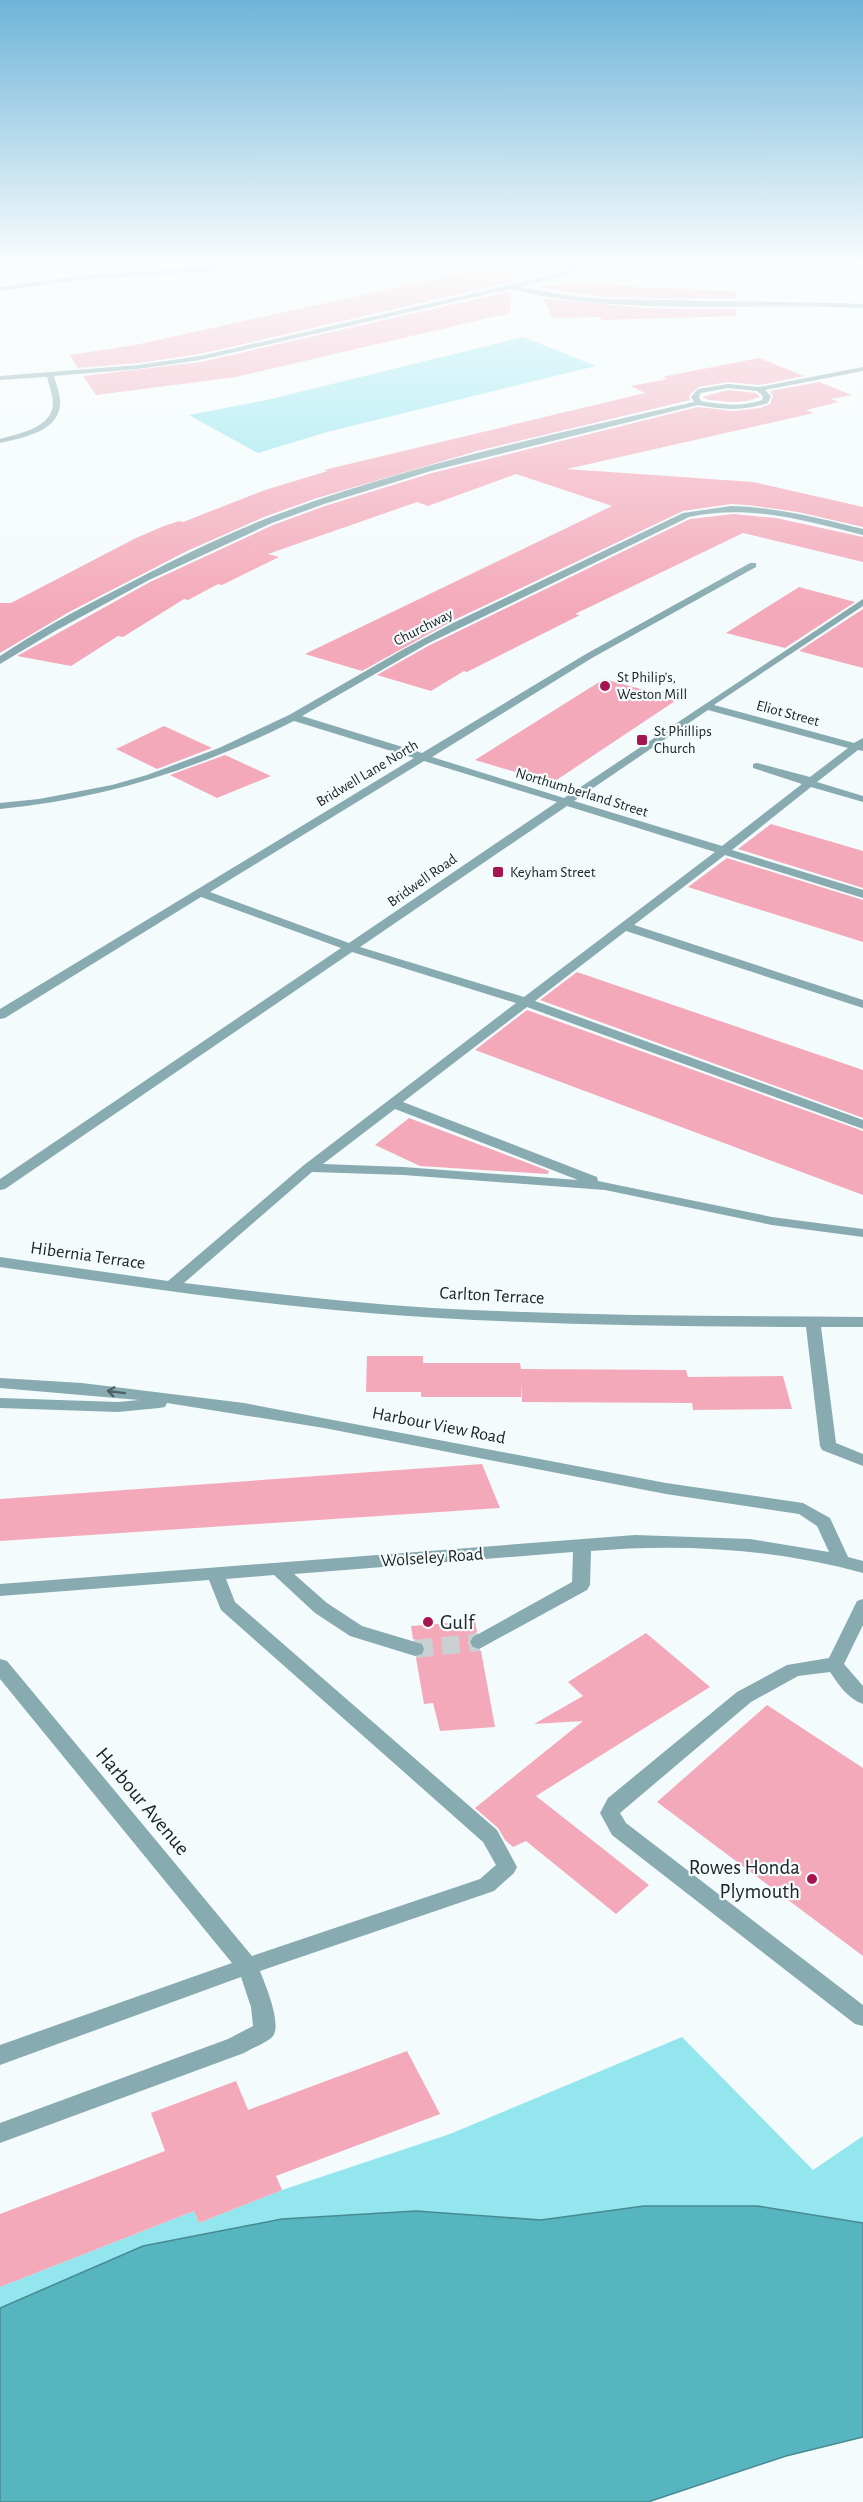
<svg xmlns="http://www.w3.org/2000/svg" width="863" height="2502" font-family="'Alegreya Sans',sans-serif">
<rect width="100%" height="100%" fill="#f4fbfc"/>
<path fill="#93e5ee" d="M523,337l73,29 -269,66 -69,21 -69,-38 78,-15z
M682,2037l131,133 50,-34v87l-106,-17h-113l-103,14 -125,-9 -134,8 -139,27 -143,62v-21l194,-76 5,12 83,-33 168,-56z"/>
<path fill="#57b5bf" stroke="#478a91" stroke-width="1.5" d="M644,2206h113l106,17v214l-77,19 -138,46h-648v-194l143,-62 139,-27 134,-8 125,9z"/>
<path fill="#f4a9ba" d="M512,262l-1,20 -311,72 -62,9 -60,5 -8,-13 65,-10z
M614,282l3,4 119,5v8l-134,-2 -64,-10z
M511,291l-1,22 -274,64 -140,18 -13,-19 118,-14z
M543,298l98,10 95,1v7l-134,4 -2,-3 -47,1z
M759,358l45,18 -45,9 -31,-3 -30,5 -9,9 1,4 -213,51 -160,47 -53,19 -77,34 -118,61 -69,41v-50h11l125,-65 28,-12 15,-5 4,1 82,-32 63,-19 -4,-1 321,-77 -14,-7 37,-7 -6,-2z
M819,382l33,13 -21,4 8,3 -33,8 8,3 -247,56 186,13 110,25v20l-65,-15 -50,-7 -17,-1 -48,7 -231,110 -90,50 -57,-17 307,-148 -96,-32 -88,32 -11,-4 -149,52 11,3 -57,28 -4,-1 -30,16 -4,-1 -61,38 -5,-1 -47,30 -54,-10 133,-74 123,-57 52,-19 107,-33 266,-66 35,4 27,-3 10,-4 3,-8 -3,-5z
M728,390l28,3 4,4 -13,4 -15,1 -23,-2 -7,-3z
M733,514l43,4 87,19v25l-120,-29 -168,81 5,1 -113,57 -3,-1 -33,20 -54,-16 51,-29 262,-127z
M799,587l56,15 -70,46 -59,-15z
M863,609v59l-64,-17z
M604,679l74,20 -126,84 -77,-23z
M164,726l48,22 -55,21 -41,-20z
M225,755l46,21 -54,22 -47,-23z
M771,824l92,27v37l-125,-39z
M727,858l136,42v42l-175,-55z
M577,972l286,98v48l-323,-118z
M527,1010l336,121v64l-388,-145z
M409,1118l140,53 -1,3 -128,-8 -45,-21z
M367,1356h56v7h97l1,6 165,1 2,7 95,-1 9,33 -99,1 -1,-7 -170,-1 -1,-19v14h-100v-5h-55z
M482,1464l18,44 -500,33v-42z
M475,1621l2,11 -6,4 -3,7 4,6 9,2 14,76 -55,4 -7,-28 -9,1 -8,-46 8,-3 2,-7 -3,-6 -10,-3 -2,-13z
M646,1633l64,54 -174,109 113,89 -33,29 -90,-73 -13,6 -8,-7 -7,-12 -23,-20 108,-87 -49,3 49,-28 -15,-14z
M767,1705l96,63v188l-206,-154z
M407,2051l33,63 -164,62 6,14 -83,33 -5,-12 -194,76v-73l165,-63 -14,-38 85,-32 12,29z"/>
<g fill="none" stroke-linecap="round" stroke-linejoin="round">
<path stroke="#cad0d1" stroke-width="18" stroke-dasharray="18 9" stroke-linecap="butt" d="M415,1649l64,-7"/>
<path fill="#87abb0" fill-rule="evenodd" d="M302,260h24l-43,6 -203,14 -80,11v-4l80,-11z
M573,260h104l-90,4 -25,12 -43,11 47,8 36,4 235,4 26,1v4c-117,-6 -238,9 -353,-19l-310,71 -62,9 -84,7c2,9 7,19 6,28 -1,28 -39,34 -60,39v-4c18,-5 51,-11 53,-34 0,-10 -4,-20 -6,-28l-47,3v-4l138,-11 62,-9 358,-82 22,-11z
M863,367v4l-98,19 6,6 -3,7c-23,8 -46,7 -70,2l-267,66 -107,33 -52,19 -123,57 -94,51 -55,33v-8c36,-24 75,-45 114,-65 49,-26 99,-51 151,-72 139,-53 285,-84 429,-117l-3,-5 7,-8 30,-5 31,3zM728,388l29,3 6,5 -1,4c-20,7 -41,5 -61,1l-2,-4 2,-4z
M731,506c45,1 88,12 132,23v6c-59,-15 -114,-31 -174,-18l-262,127 -125,72 120,37 164,-99 164,-91h6v4l-164,91 -160,99 132,41 299,-199v7l-149,99 140,38 9,-5v13l-5,-1 -41,32 46,14v6l-52,-15 -79,63 131,40v8l-138,-43 -91,70 229,75v8l-237,-77 -91,70 328,119v9l-336,-122 -124,95 194,75 1,4 174,36 91,12v8l-91,-12 -167,-35 -202,-15 -91,-3 -128,111c83,10 165,20 248,25 144,8 287,8 431,9v10h-42l15,116 27,11v12l-41,-16 -2,-4 -14,-119c-146,-1 -292,-2 -437,-14 -124,-10 -246,-28 -369,-46v-10l168,24 136,-116 212,-162 -164,-51 -347,237 -5,1v-11l341,-231 -140,-51 -196,121 -5,1v-10l414,-251 -120,-37c-94,47 -189,78 -294,88v-6l39,-4 73,-14 35,-10 72,-27 70,-33 115,-66 49,-26 230,-110zM708,710l140,38 -38,29 -53,-14 -4,1v4l49,16 -80,62 -148,-45zM424,761l133,41 -208,141 -139,-51zM567,806l148,46 -191,145 -164,-50zM395,1109l183,71 -175,-13 -80,-3z
M0,1378l82,5 162,20 422,80 137,20 27,15 18,39 15,4v12c-89,-24 -180,-30 -272,-22l-1,34 -3,5 -108,59 -6,-2 -3,-5 3,-5 99,-55 1,-30 -279,22 33,29 35,23 60,18 2,5 -2,5 -7,2 -65,-20 -35,-23 -41,-38 -48,4 9,23 262,228 20,37 -3,6 -20,18 -234,80c5,13 22,52 13,65 -6,7 -21,12 -29,17l-244,90v-20l228,-84 25,-13 -2,-19 -10,-30 -241,88v-20l232,-82 -232,-284v-20l7,2 245,295 228,-77 16,-14 -13,-23 -262,-232 -12,-30 -209,16v-12l635,-49 115,4 79,13 -12,-26 -18,-12 -133,-20 -342,-66 -157,-25 -2,4 -6,1 -41,4 -118,-4v-10l118,4 21,-2 -139,-12z
M863,1599v26l-19,39 19,22v18c-15,-5 -25,-20 -33,-32l-32,4 -47,26 -131,111 6,10 237,182v21l-8,-2 -243,-189 -12,-22 8,-15 129,-106 50,-27 42,-7 28,-57z"/>
</g>
<defs><path id="oneway-shaft" d="M-6 0H5M1.5-3L5.5 0L1.5 3" fill="none" stroke-width="1.6" stroke-linecap="round" stroke-linejoin="round" transform="scale(1.5)"/></defs>
<use stroke="#4f6164" href="#oneway-shaft" transform="translate(116 1392) rotate(-173)"/>
<linearGradient id="sky" x2="0" y2="1"><stop stop-color="#6eb4d8"/><stop offset="0.43" stop-color="#fafdfe"/><stop offset="1" stop-color="#fafdfe" stop-opacity="0"/></linearGradient>
<rect width="863" height="610" fill="url(#sky)"/>
<g fill="#a71550" stroke="#f4fbfc" stroke-width="2">
<circle cx="605" cy="686" r="6"/>
<rect x="636" y="734" width="12" height="12" rx="3"/>
<rect x="492" y="866" width="12" height="12" rx="3"/>
<circle cx="428" cy="1622" r="6"/>
<circle cx="812" cy="1879" r="6"/>
</g>
<g text-anchor="middle" stroke-width="4.5" stroke-linejoin="round" paint-order="stroke">
<g font-size="15" fill="#222525" stroke="#f4fbfc">
<text transform="translate(423 627) rotate(-27)" y="5">Churchway</text>
<text transform="translate(788 713) rotate(15)" y="5">Eliot Street</text>
<text transform="translate(367 773) rotate(-31)" y="5">Bridwell Lane North</text>
<text transform="translate(582 792) rotate(17)" y="5">Northumberland Street</text>
<text transform="translate(422 880) rotate(-35)" y="5">Bridwell Road</text>
</g>
<g font-size="15" fill="#222525" stroke="#f4fbfc" text-anchor="start">
<text x="617" y="682">St Philip's,<tspan x="617" dy="17">Weston Mill</tspan></text>
<text x="654" y="736">St Phillips<tspan x="654" dy="17">Church</tspan></text>
<text x="510" y="877">Keyham Street</text>
</g>
<g font-size="18" fill="#222525" stroke="#f4fbfc">
<text transform="translate(88 1255) rotate(8)" y="6">Hibernia Terrace</text>
<text transform="translate(492 1295) rotate(3)" y="6">Carlton Terrace</text>
<text transform="translate(439 1425) rotate(11)" y="6">Harbour View Road</text>
<text transform="translate(432 1557) rotate(-4)" y="6">Wolseley Road</text>
</g>
<g font-size="21" fill="#222525" stroke="#f4fbfc" text-anchor="start">
<text x="440" y="1629">Gulf</text>
<text x="800" y="1874" text-anchor="end">Rowes Honda<tspan x="800" dy="24">Plymouth</tspan></text>
</g>
<g font-size="21" fill="#222525" stroke="#f4fbfc">
<text transform="translate(143 1801) rotate(50)" y="7">Harbour Avenue</text>
</g>
</g>
</svg>
